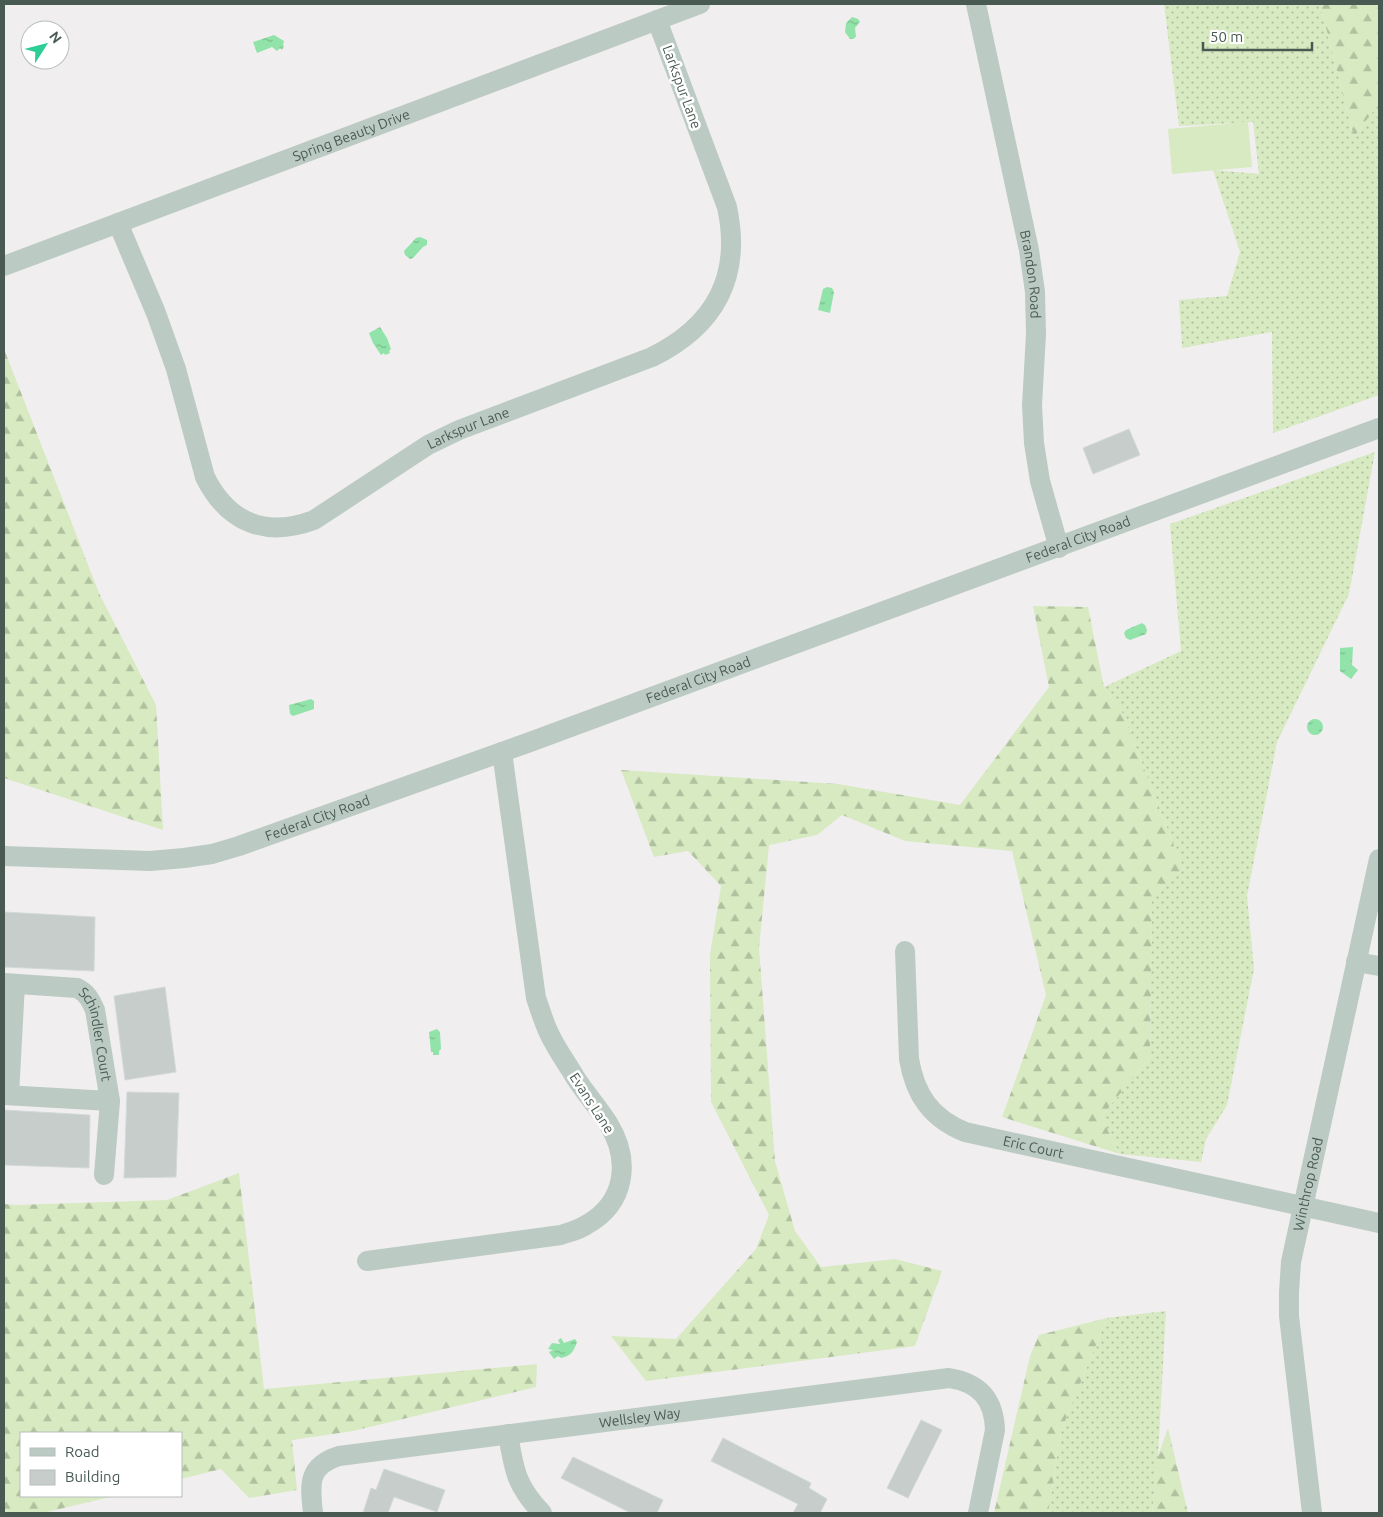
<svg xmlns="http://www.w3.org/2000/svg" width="1383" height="1517" font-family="Ubuntu,sans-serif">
<defs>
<pattern id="grass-dots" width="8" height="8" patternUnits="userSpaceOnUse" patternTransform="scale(1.25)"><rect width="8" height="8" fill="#d7eac1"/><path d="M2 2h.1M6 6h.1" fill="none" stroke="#b0c19f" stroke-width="1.8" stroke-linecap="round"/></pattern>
<pattern id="forest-firs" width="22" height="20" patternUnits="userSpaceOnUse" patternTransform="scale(1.25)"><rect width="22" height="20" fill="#d7eac1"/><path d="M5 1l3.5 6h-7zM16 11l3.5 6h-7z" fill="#b0c19f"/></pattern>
<pattern id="water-ripples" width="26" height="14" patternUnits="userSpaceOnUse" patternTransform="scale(1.25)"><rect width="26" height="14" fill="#92e3a9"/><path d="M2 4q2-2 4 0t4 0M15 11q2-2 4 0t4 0" fill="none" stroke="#79bb8c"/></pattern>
</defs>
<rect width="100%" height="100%" fill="#f1eef0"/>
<path fill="url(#grass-dots)" d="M1164,4h156l34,133 25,-34v292l-106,38 -1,-101 -90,16 -3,-48 48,-4 13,-44 -27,-82 46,4 -6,-52 -74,4z
M1375,452l-26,142 -72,148 -30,154 7,73 -27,136 -21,34 -5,23 -81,-8 -19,-37 49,-60 2,-160 31,-28 -60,-155 -19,-27 77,-36 -11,-127z
M1166,1311l-8,145 -6,57h-104l13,-82 46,-113z"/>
<path fill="url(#forest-firs)" d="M1320,4h59v99l-25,34z
M4,349l95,244 57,112 7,125 -159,-52z
M1033,606l55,1 16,80 19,27 60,155 -31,28 -2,160 -49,60 19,37 -118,-37 44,-122 -34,-144 -107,-10 -63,-26 -25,20 -48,10 -10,103 16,213 20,70 26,36 74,-8 47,12 -27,75 -269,35 -35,-45 65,3 80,-90 13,-34 -58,-113 -1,-147 11,-69 -33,-35 -34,6 -33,-87 217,14 122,21 89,-118z
M239,1173l25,216 273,-25 -1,23 -183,44 -61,9 5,50 -48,8 -28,-29 -40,10v-46h-160v63h93l-71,17h-39v-309l13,1 150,-5z
M1107,1318l-46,113 -13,82h-54l36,-157 9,-21z
M1168,1428l20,85h-36l6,-57z"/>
<path fill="#d7eac1" d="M1248,122l4,45 -80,7 -4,-45z"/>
<path fill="url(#water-ripples)" d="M852,17l6,2 2,3 -5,6 1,9 -3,2h-3l-5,-7 1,-9z
M274,35l10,6 -1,4 1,1 -2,4 -2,-2 -3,3 -5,-4 -15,6 -4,-11z
M420,237l7,3v5l-4,2 -10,11 -3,1 -5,-4 -1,-4 12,-13z
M827,287l5,1 2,4 -4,21 -12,-3 5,-21z
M380,327l7,11 4,11 -2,2 1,2 -5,2 -1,-2 -3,2 -8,-12 -4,-10z
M1142,623l3,2 2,5 -1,4 -16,6 -4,-2 -2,-5 2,-3z
M1353,647l-1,18 6,5 -7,9 -11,-8v-23z
M311,699l3,2v8l-21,7 -3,-2 -1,-9z
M1307 727a8 8 0 1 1 16 0a8 8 0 1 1-16 0Z
M437,1029l3,3 1,17 -2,2v4h-6v-3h-2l-2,-20z
M561,1338l3,5 11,-4 2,3c-3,8 -5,14 -16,16l-3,-2 -4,3 -5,-7 4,-2 -5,-1 4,-6 8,1 -2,-4z"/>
<path fill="#c6cdcb" stroke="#d3d9d8" d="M1129,429l11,26 -47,19 -10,-26z
M4,912l91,5 -1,54 -90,-4z
M165,987l11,85 -51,8 -11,-84z
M127,1092l52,1 -3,84 -52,1z
M4,1110l86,5 -1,53 -85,-3z
M921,1420l21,10 -34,68 -21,-10z
M723,1438l88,45 -2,5 18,11 -7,14h-27l5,-9 -87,-43z
M573,1457l90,43 -6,13h-26l-70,-35z
M384,1469l61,21 -8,22 -43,-15 -6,16h-25l8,-25 5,2z"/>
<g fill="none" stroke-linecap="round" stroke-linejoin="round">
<g stroke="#bbcac3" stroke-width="20">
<path id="s1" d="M976,4l53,246 6,42 1,42 -4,71 2,38 6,38 19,67"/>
<path id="s2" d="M118,223l38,90 20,56 29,108c23,46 61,61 109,43l114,-75 31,-15 193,-73c63,-31 90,-80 75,-150l-70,-187"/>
<path id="s3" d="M4,266l696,-262"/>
<path id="s4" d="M4,856l146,5 34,-3 28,-4 27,-8 291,-104 849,-314"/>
<path id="s5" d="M905,951l4,108c6,36 22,59 56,73l414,91"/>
<path d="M1356,962l23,4"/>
<path id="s6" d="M4,983l73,5c10,5 13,11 18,22l15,91 -6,74"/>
<path d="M4,1095l106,6"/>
<path d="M9,1095l6,-111"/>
<path d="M367,1261l194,-26c8,-3 18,-5 25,-10 40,-22 45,-65 22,-102 -10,-16 -23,-30 -33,-46 -9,-15 -20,-30 -27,-46 -5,-11 -8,-22 -12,-33l-34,-246"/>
<path d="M508,1434c6,36 8,52 34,79"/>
<path id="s7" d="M313,1513c-3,-28 -6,-47 26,-57l610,-78c31,5 45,21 46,52l-17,83"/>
<path id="s8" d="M1312,1513l-23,-197v-24l2,-30 88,-403"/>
</g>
</g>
<g text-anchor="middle" stroke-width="5" stroke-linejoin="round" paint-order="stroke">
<g font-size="14" fill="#485a52" stroke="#fff">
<text transform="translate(682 87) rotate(70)" y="5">Larkspur Lane</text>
<text dy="5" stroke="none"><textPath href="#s3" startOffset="371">Spring Beauty Drive</textPath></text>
<text dy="5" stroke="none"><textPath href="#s1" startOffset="276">Brandon Road</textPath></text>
<text dy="5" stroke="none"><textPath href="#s2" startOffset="580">Larkspur Lane</textPath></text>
<text dy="5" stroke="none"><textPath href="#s4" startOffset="1130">Federal City Road</textPath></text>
<text dy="5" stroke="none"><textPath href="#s4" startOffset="725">Federal City Road</textPath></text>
<text dy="5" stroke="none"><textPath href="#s4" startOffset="320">Federal City Road</textPath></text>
<text dy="5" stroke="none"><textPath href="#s6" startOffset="126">Schindler Court</textPath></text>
<text transform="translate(592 1103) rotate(57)" y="5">Evans Lane</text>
<text dy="5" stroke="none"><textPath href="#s5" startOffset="275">Eric Court</textPath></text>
<text dy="5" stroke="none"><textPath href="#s8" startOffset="332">Winthrop Road</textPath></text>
<text dy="5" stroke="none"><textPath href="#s7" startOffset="374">Wellsley Way</textPath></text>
</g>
</g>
<rect width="1383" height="1517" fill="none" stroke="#485a52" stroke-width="10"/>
<rect x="20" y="1432" width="162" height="65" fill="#ffffff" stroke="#b6bdba"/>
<rect x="30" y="1448" width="25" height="8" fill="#bbcac3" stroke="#b6bdba"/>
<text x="65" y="1457" font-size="15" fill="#485a52">Road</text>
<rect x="30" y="1470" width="25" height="15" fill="#c6cdcb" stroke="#b6bdba"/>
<text x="65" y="1482" font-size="15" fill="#485a52">Building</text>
<g transform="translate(45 45) rotate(54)"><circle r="24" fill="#ffffff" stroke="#b6bdba"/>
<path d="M0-4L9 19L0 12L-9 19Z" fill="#2bce94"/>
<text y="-8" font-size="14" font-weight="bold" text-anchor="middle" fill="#485a52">N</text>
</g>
<path d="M1203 42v8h109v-8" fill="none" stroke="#485a52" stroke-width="2.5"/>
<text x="1210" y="42" font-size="15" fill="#485a52" stroke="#ffffff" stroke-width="4" paint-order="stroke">50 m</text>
</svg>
